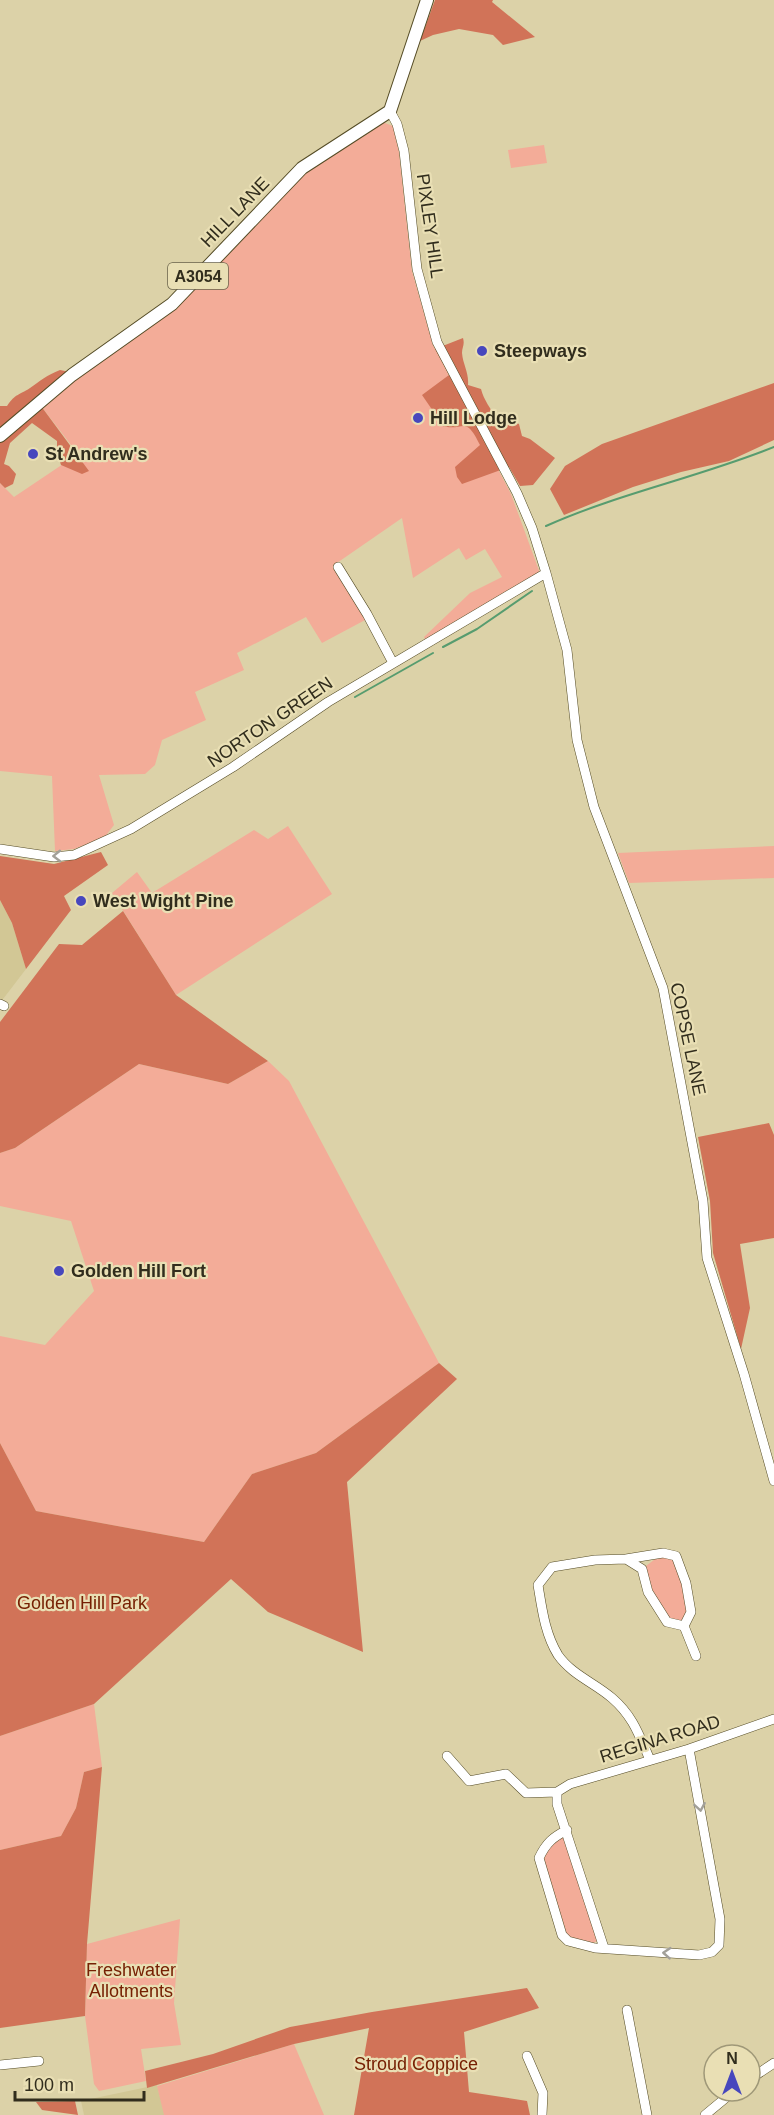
<svg xmlns="http://www.w3.org/2000/svg" width="774" height="2115" font-family="Helvetica,sans-serif">
<rect width="100%" height="100%" fill="#dcd2a8"/>
<path fill="#d2c795" d="M0,900l12,23 14,46 -26,34z
M157,2085l3,12 30,18h-106l-3,-14z"/>
<path fill="#f3ac98" d="M382,122l11,4 6,26 13,119 21,74 78,149 30,82 -114,68 -3,-7 46,-44 32,-16 -17,-28 -19,11 -7,-12 -46,30 -11,-60 -68,47 33,54 -45,24 -16,-26 -69,36 7,17 -49,22 11,28 -44,20 -7,25 -10,9 -46,1 15,50 -10,13 -30,11 -19,2 -3,-75 -52,-5v-288l14,14 64,-43 -37,-48 33,-27 97,-70 135,-139z
M544,145l3,18 -36,5 -3,-18z
M288,826l44,68 -156,101 -64,-102 25,-21 15,21 102,-63 14,9z
M774,846v32l-145,5 -11,-30z
M268,1061l21,20 150,282 -123,90 -64,21 -48,68 -168,-31 -36,-68v-107l45,9 49,-54 -23,-70 -71,-15v-53l15,-5 124,-84 89,20z
M663,1553l13,3 15,56 -7,14 -17,-4 -25,-53z
M94,1704l8,63 -18,5 -8,36 -15,28 -61,14v-114z
M562,1837l3,2 32,102 -6,3 -24,-8 -25,-79 1,-5z
M180,1919l-6,84 7,42 -40,4 5,32 -47,10 -5,-7 -9,-68 2,-72z
M294,2044l30,71h-160l-7,-29z"/>
<path fill="#d17358" d="M435,0h58l-1,2 43,35 -32,8 -10,-10 -34,-6 -26,6 -13,6z
M463,338c2,7 -1,9 -1,15 1,12 7,19 6,32l13,4c3,12 10,19 15,30h13l10,5 3,12 8,3 25,19 -22,27 -13,1 -11,-19 -47,17 -5,-7 -2,-10 25,-22c-16,-33 -17,-11 -40,-20l-7,-14 -11,-16 27,-20 -14,-26z
M60,370l10,2 -29,34 48,65 -7,3 -21,-9 -4,-12v-12l-25,-18 -22,20 -6,21 5,2 7,8 -3,10 -8,4 -5,-5v-77h7c9,-13 11,-10 23,-18 10,-7 17,-13 30,-18z
M774,383v57l-45,21 -48,11 -48,15 -69,28 -14,-26 15,-23 37,-22z
M101,852l7,13 -44,31 7,14 -45,59 -14,-46 -12,-23v-44l54,8z
M123,911l53,84 92,66 -40,23 -89,-20 -124,84 -15,5v-131l59,-78 23,1z
M769,1123l5,12v103l-34,6 10,64 -9,41 -28,-96 -3,-52 -12,-64z
M439,1363l18,16 -110,103 16,170 -95,-40 -37,-33 -137,125 -94,32v-293l36,68 168,31 48,-68 64,-21z
M102,1767l-15,177 -2,72 -85,12v-178l61,-14 15,-28 8,-36z
M527,1988l12,20 -75,24 5,60 58,9 3,14h-176l15,-87 -75,16 -147,44 -2,-17 68,-17 77,-27 82,-15z
M75,2101l3,14 -36,-5 -6,-8z"/>
<g fill="none" stroke-linecap="round" stroke-linejoin="round">
<path stroke="#579c6f" stroke-width="2" d="M546,526c74,-33 154,-49 228,-79
M443,647l34,-18 55,-38
M355,697l78,-44"/>
<g stroke="#544b25" stroke-width="10">
<path id="minor" d="M390,111l7,13 7,27 13,118 20,73 80,151 15,35 14,45 21,77 10,90 17,67 69,181 40,213 4,57 37,116 30,107
M338,567l29,47 26,49
M0,849l54,8 20,-2 57,-26 102,-62 95,-65 218,-129
M0,1004l4,2
M626,1559l37,-6 13,3 10,27 5,29 -7,14
M684,1626l12,30
M447,1756l22,25 37,-7 20,19 31,-1
M650,1760c-11,-25 -17,-44 -38,-62 -17,-15 -40,-23 -54,-43 -13,-21 -16,-46 -20,-70l14,-18 43,-7 31,-1 16,10 6,23 19,30 17,4
M557,1792l13,-8 119,-35 85,-30
M557,1792v12l47,144
M567,1830c-14,7 -21,13 -28,28l23,77 6,6 27,7 104,7 13,-3 7,-7 1,-26 -31,-170
M627,2010l20,105
M527,2056l16,37 -1,22
M0,2065l39,-4
M750,2079l24,-16
M705,2115l29,-24"/>
</g>
<g stroke="#544b25" stroke-width="14">
<path id="major" d="M0,436l72,-61 100,-71 130,-136 88,-57 37,-111"/>
</g>
<use href="#minor" stroke="#fff" stroke-width="9"/>
<use href="#major" stroke="#fff" stroke-width="12"/>
</g>
<defs><path id="oneway-chevron" d="M-2-3.5L2.5 0L-2 3.5" fill="none" stroke-width="1.6" stroke-linecap="round" stroke-linejoin="round" transform="scale(1.5)"/></defs>
<g stroke="#a2a099">
<use href="#oneway-chevron" transform="translate(57 856) rotate(179)"/>
<use href="#oneway-chevron" transform="translate(700 1807) rotate(80)"/>
<use href="#oneway-chevron" transform="translate(667 1953) rotate(-176)"/>
</g>
<g fill="#4747bd" stroke="#e9dfb4" stroke-width="2">
<circle cx="482" cy="351" r="6"/>
<circle cx="418" cy="418" r="6"/>
<circle cx="33" cy="454" r="6"/>
<circle cx="81" cy="901" r="6"/>
<circle cx="59" cy="1271" r="6"/>
</g>
<g text-anchor="middle" stroke-width="4.5" stroke-linejoin="round" paint-order="stroke">
<rect fill="#e9dfb4" stroke="#68624a" stroke-width="1.5" x="168" y="263" width="60" height="26" rx="4.5"/>
<g font-size="16" font-weight="bold" fill="#312d1d">
<text x="198" y="282">A3054</text>
</g>
<g font-size="18" fill="#312d1d" stroke="#e9dfb4">
<text transform="translate(235 212) rotate(-46)" y="6">HILL LANE</text>
<text transform="translate(430 226) rotate(82)" y="6">PIXLEY HILL</text>
<text transform="translate(270 722) rotate(-34)" y="6">NORTON GREEN</text>
<text transform="translate(688 1039) rotate(78)" y="6">COPSE LANE</text>
<text transform="translate(660 1739) rotate(-17)" y="6">REGINA ROAD</text>
</g>
<g font-size="18" font-weight="bold" fill="#312d1d" stroke="#e9dfb4" text-anchor="start">
<text x="494" y="357">Steepways</text>
<text x="430" y="424">Hill Lodge</text>
<text x="45" y="460">St Andrew's</text>
<text x="93" y="907">West Wight Pine</text>
<text x="71" y="1277">Golden Hill Fort</text>
</g>
<g font-size="18" fill="#762003" stroke="#e9dfb4">
<text x="82" y="1609">Golden Hill Park</text>
<text x="131" y="1976">Freshwater<tspan x="131" dy="21">Allotments</tspan></text>
<text x="416" y="2070">Stroud Coppice</text>
</g>
</g>
<g transform="translate(732 2073)"><circle r="28" fill="#e9dfb4" stroke="#9f9878" stroke-width="1.5"/>
<path d="M0-4.5L10 22L0 15L-10 22Z" fill="#4747bd"/>
<text y="-9" font-size="16" font-weight="bold" text-anchor="middle" fill="#312d1d">N</text>
</g>
<path d="M15 2091v9h129v-9" fill="none" stroke="#312d1d" stroke-width="3"/>
<text x="24" y="2091" font-size="18" fill="#312d1d" stroke="#e9dfb4" stroke-width="4.5" paint-order="stroke">100 m</text>
</svg>
